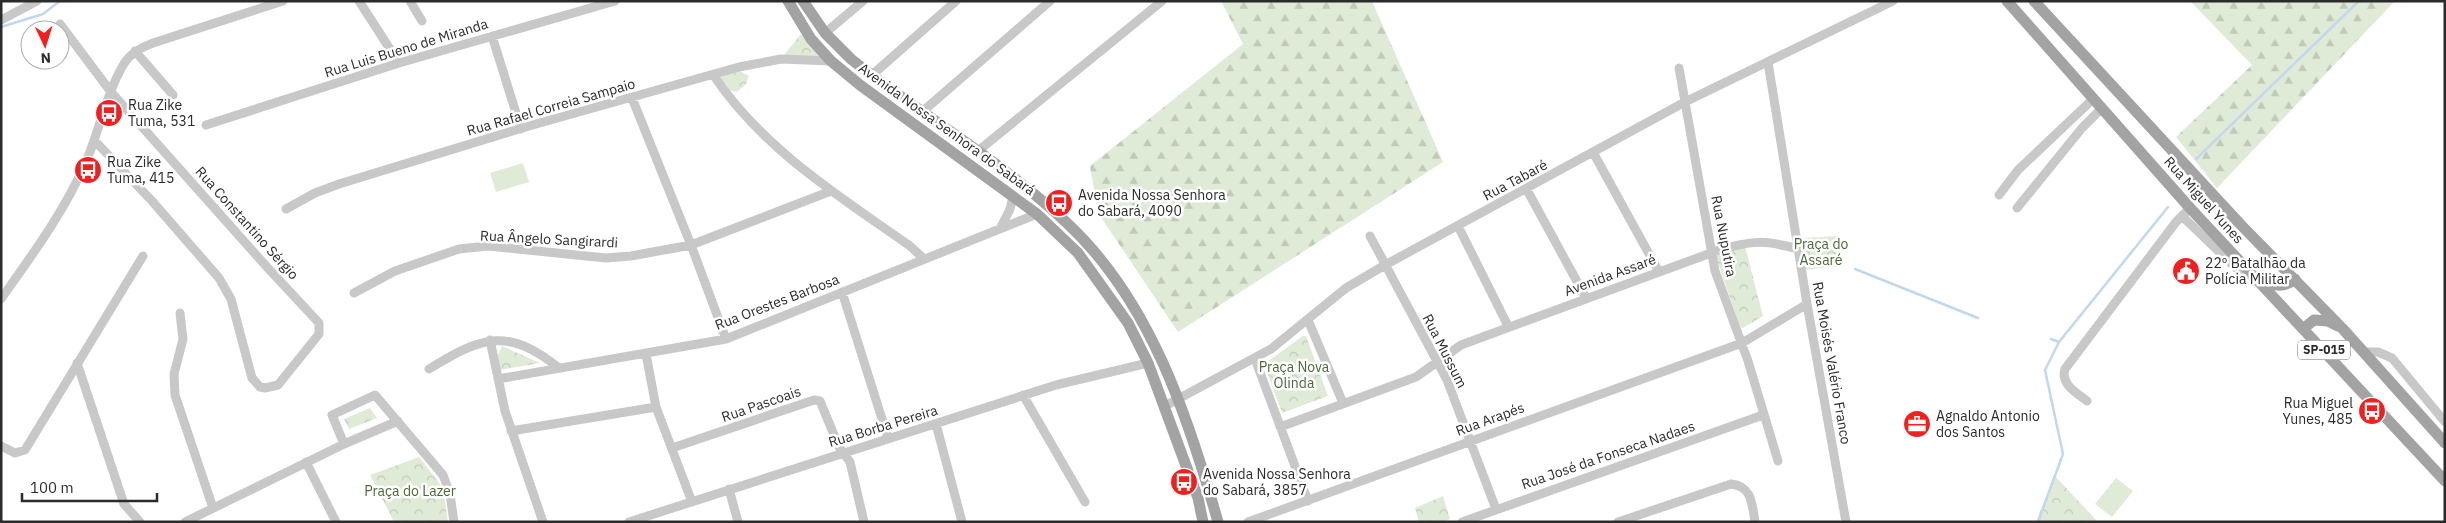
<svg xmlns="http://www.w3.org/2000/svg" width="2446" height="523" font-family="'IBM Plex Sans',sans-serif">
<defs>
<pattern id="forest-firs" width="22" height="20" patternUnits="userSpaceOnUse" patternTransform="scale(1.25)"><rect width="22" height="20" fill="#e0ebd7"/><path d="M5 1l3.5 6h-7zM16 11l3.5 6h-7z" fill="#c0cab9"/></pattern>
<pattern id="park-crowns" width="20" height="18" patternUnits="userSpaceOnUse" patternTransform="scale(1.25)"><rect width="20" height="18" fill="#e0ebd7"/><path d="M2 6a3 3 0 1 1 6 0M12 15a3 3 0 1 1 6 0" fill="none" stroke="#c0cab9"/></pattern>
</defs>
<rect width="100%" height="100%" fill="#fff"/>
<path fill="url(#forest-firs)" d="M1221,1h151l71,161 -265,170 -80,-119 -8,-47 153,-122z
M2190,1h205l-178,187 -41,-51 76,-72z"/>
<path fill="url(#park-crowns)" d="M801,34l20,24 -37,-3z
M738,70l11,6 -3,8 -9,8 -12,-3 -7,-13z
M1842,236l-2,30 -36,4 -5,-32z
M1745,246l18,70 -20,12 -3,-1 -24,-70 1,-4z
M1303,336h3l22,60 -46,17 -18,-49z
M502,346l38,17 -40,7 -3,-13z
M370,408l7,10 -28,11 -5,-10z
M419,457l24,31 5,34h-54l-24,-47z
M2054,475l44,47h-62z
M1443,496l7,23 -7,3h-24l-4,-14z"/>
<path fill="#e0ebd7" d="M523,163l6,19 -33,10 -6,-19z
M2116,478l17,13 -21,26 -17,-13z"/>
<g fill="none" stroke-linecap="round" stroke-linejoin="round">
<path stroke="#c1d8ed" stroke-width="2.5" d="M1,27l42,-13 17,-13
M2196,159l163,-158
M1855,269l123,49
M2051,339l8,3 109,-135
M2038,522l25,-68 -18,-84 14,-28"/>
<path stroke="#c8c8c8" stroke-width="9" d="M359,1l40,62
M410,1l12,20
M1,20l36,-19
M60,24l51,68 155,174 53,57v11l-41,51 -13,3 -5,-1 -8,-9 -21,-79 -12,-21 -67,-77 -58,-61
M825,33l38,-32
M492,36l29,93
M135,51l38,44
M1768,62l39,242 39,218
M1679,68l36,203 33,90 30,100
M872,75l84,-74
M714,76c49,73 125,120 196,170l13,12
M632,98l59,147 35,94
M922,112l128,-111
M206,125l193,-62 216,-62
M978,151l184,-150
M1594,154l65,118
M1527,190l59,108
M1999,195l19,-25 75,-71
M2017,208l65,-80 20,-20
M286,209l29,-16 24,-9 190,-58 210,-59 42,-8 50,2
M2182,216l56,54 14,6
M1458,226l50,100
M1000,229l10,-20 3,-12
M1370,236l77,144 49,129
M842,292l46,146
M354,293l41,-22 64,-22 29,-3 118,12 25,-2 60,-11 140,-54
M1,299c31,-44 63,-87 85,-137 14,-33 20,-69 39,-100 7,-10 17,-15 28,-19l130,-42
M180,313l3,26 -9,35 1,21 38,113
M1308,320l35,83
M490,340l15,71 38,111
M2363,352h15l14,6 53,64
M646,354l10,53 36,95
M1255,359l53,142
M77,363l47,141 16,18
M429,369c54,-33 78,-42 130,-1
M498,379l228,-40 311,-125
M1023,395l62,107
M2087,401c-10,-8 -27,-17 -22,-32l111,-147 14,-14
M1165,406l106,-57 75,-61 39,-23 300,-163 208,-101
M936,424l26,98
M1280,427l136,-50 45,-32 258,-95c35,-10 45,-10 80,-1
M511,431l145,-24
M344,444l-12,-29 43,-20 68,80 7,19 4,28
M1,446l14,7 10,-3 118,-194
M672,448l142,-48 6,1 19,46 11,15 14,60
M306,462l30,60
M729,489l9,33
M185,522l159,-78 54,-23
M629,522l427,-137 92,-22
M1248,522l494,-179 65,-39
M1462,522l301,-107
M1618,522l113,-38c21,2 21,20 24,38"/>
<path stroke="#a3a3a3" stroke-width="11" d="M788,1l23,38 20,22 29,24 177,129 41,39 50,70 20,40 50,135 5,24
M803,1l22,32 26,26c71,57 151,102 217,165 82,77 120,192 150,298
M2007,1l183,207 255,273
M2034,1l207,224 101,103 103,115
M2258,279c14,5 24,11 37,0
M2304,328l10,-8 14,1 10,5"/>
</g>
<defs>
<g id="bus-disc" transform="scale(1.4375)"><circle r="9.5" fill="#f1201f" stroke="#fff"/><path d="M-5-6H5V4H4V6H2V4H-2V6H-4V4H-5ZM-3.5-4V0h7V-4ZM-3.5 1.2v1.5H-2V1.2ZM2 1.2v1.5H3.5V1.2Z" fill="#fff"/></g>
<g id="civic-disc" transform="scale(1.4375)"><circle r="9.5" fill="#f1201f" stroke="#fff"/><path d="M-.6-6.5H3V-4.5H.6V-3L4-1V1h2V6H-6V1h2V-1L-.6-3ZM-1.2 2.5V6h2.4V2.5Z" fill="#fff"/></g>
<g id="office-disc" transform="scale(1.4375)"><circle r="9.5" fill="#f1201f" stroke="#fff"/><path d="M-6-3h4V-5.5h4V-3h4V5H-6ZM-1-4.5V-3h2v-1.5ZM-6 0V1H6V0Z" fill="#fff"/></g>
</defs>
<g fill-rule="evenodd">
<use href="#bus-disc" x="109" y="113"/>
<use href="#bus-disc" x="88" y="170"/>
<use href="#bus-disc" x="1059" y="203"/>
<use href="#civic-disc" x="2186" y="271"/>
<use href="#bus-disc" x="2372" y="411"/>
<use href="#office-disc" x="1917" y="424"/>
<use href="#bus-disc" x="1184" y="482"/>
</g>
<g text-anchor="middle" stroke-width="5" stroke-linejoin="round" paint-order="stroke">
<rect fill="#fff" stroke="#6b6b6b" stroke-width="1" x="2298" y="340.5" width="52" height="19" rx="4"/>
<g font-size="12" font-weight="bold" fill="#2b2b2b">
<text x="2324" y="354">SP-015</text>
</g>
<g font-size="14" fill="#2b2b2b" stroke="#fff">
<text transform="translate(406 48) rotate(-17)" y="5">Rua Luis Bueno de Miranda</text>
<text transform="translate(551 107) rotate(-16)" y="5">Rua Rafael Correia Sampaio</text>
<text transform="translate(947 129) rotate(36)" y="5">Avenida Nossa Senhora do Sabará</text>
<text transform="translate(1515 180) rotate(-28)" y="5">Rua Tabaré</text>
<text transform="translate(2204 200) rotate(48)" y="5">Rua Miguel Yunes</text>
<text transform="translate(247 223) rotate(48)" y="5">Rua Constantino Sérgio</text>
<text transform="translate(1724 236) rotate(79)" y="5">Rua Nuputira</text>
<text transform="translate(549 239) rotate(3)" y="5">Rua Ângelo Sangirardi</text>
<text transform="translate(1610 275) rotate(-20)" y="5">Avenida Assaré</text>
<text transform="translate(777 302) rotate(-21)" y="5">Rua Orestes Barbosa</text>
<text transform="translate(1445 351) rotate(63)" y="5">Rua Mussum</text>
<text transform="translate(1832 363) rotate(80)" y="5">Rua Moisés Valério Franco</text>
<text transform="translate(761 404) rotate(-19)" y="5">Rua Pascoais</text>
<text transform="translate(1490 419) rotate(-20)" y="5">Rua Arapés</text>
<text transform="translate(883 426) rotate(-17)" y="5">Rua Borba Pereira</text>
<text transform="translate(1608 455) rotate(-19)" y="5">Rua José da Fonseca Nadaes</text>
</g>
<g font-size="14" fill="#2b2b2b" stroke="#fff" text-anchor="start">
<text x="128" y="110">Rua Zike<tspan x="128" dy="16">Tuma, 531</tspan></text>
<text x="107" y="167">Rua Zike<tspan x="107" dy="16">Tuma, 415</tspan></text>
<text x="1078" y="200">Avenida Nossa Senhora<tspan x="1078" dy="16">do Sabará, 4090</tspan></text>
<text x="2205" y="268">22º Batalhão da<tspan x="2205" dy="16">Polícia Militar</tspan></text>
<text x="2353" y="408" text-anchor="end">Rua Miguel<tspan x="2353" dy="16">Yunes, 485</tspan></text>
<text x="1936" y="421">Agnaldo Antonio<tspan x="1936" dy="16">dos Santos</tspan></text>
<text x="1203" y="479">Avenida Nossa Senhora<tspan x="1203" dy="16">do Sabará, 3857</tspan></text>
</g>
<g font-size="14" fill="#4a6937" stroke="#fff">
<text x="1821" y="249">Praça do<tspan x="1821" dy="16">Assaré</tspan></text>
<text x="1294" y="372">Praça Nova<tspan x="1294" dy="16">Olinda</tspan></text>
<text x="410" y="496">Praça do Lazer</text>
</g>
</g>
<rect width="2446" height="523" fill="none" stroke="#2b2b2b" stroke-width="5"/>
<g transform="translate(45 45) rotate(176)"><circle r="24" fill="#ffffff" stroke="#aaaaaa"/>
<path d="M0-4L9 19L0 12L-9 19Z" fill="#f1201f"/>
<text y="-8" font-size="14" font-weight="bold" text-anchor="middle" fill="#2b2b2b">N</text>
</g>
<path d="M22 493v8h135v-8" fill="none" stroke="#2b2b2b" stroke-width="2.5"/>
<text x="30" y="493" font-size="15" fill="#2b2b2b" stroke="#ffffff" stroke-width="4" paint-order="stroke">100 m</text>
</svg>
